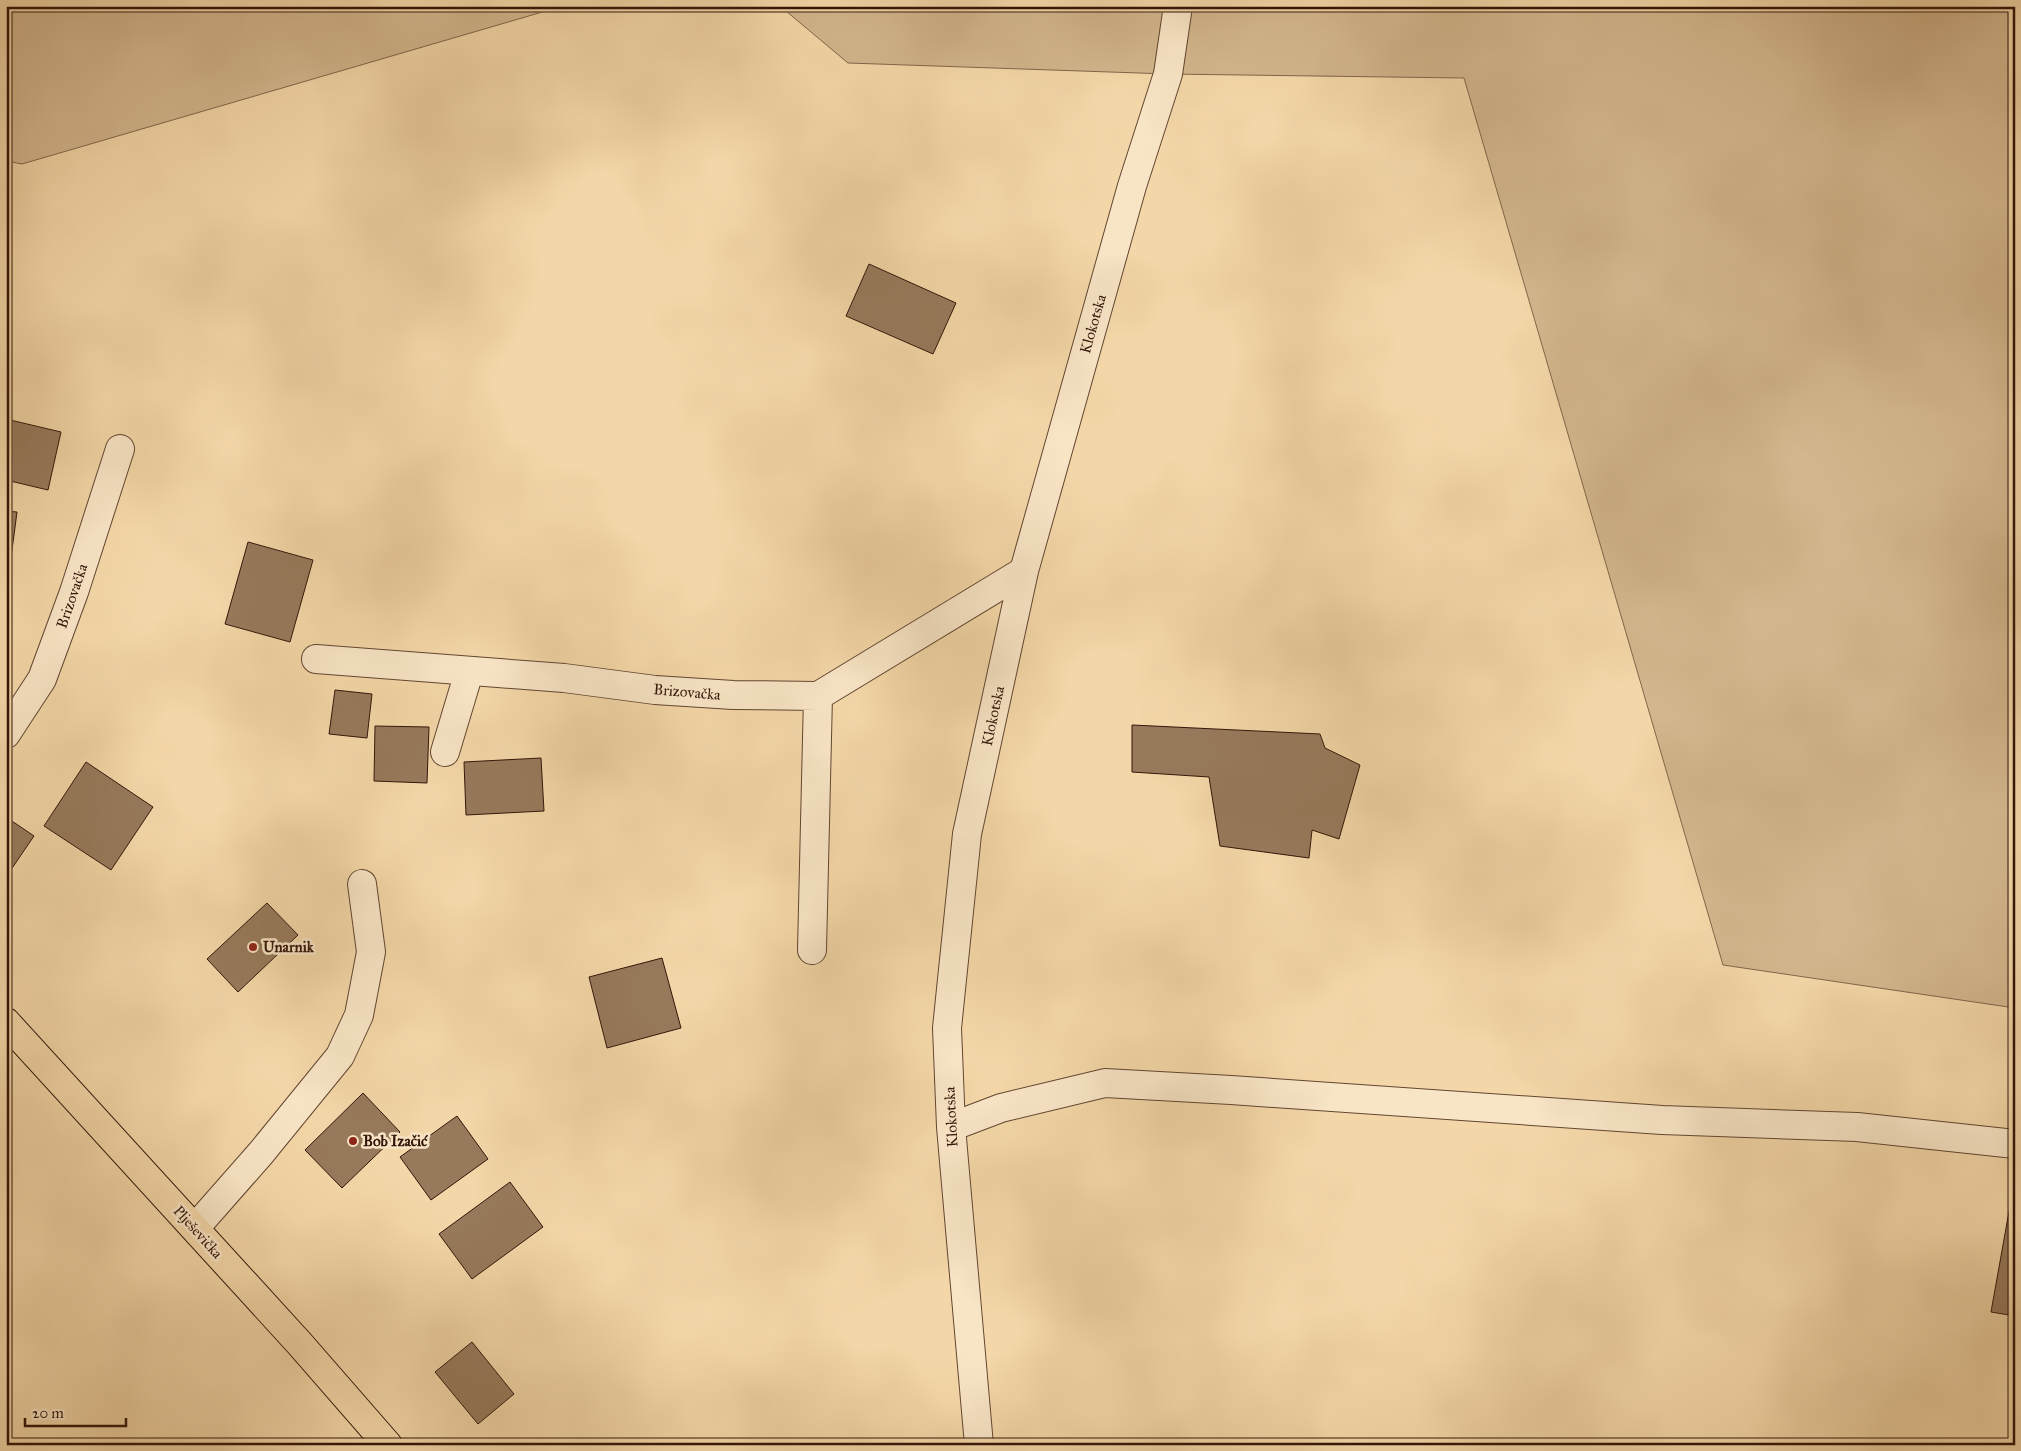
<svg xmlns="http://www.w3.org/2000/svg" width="2021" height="1451" font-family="'IM FELL Great Primer',serif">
<rect width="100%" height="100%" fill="#f4d7a8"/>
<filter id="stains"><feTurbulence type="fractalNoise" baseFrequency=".004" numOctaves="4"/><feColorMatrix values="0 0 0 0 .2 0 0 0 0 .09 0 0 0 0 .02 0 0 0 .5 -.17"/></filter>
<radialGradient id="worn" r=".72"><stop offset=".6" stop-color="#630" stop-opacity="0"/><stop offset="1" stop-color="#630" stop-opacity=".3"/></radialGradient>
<path fill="#d3b68d" stroke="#82664b" d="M6,6h557l-541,158 -16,-3z
M780,6h1235v1002l-292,-43 -259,-887 -296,-4 -320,-11z"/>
<path fill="#977a5c" stroke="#321509" d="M869,264l87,39 -23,51 -87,-38z
M6,419l55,13 -13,58 -42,-10z
M6,511l11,1 -8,61 -3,-1z
M248,542l65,18 -23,82 -65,-18z
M335,690l37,4 -5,44 -38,-4z
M1132,725l188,9 5,14 35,17 -21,74 -27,-9 -3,28 -89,-12 -11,-69 -77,-5z
M375,726l54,1 -2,56 -53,-2z
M541,758l3,53 -78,4 -2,-53z
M86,762l67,45 -42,63 -67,-44z
M6,817l28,19 -28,41z
M267,903l31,32 -60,57 -31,-33z
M662,958l19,70 -74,20 -18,-71z
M363,1093l37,39 -58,56 -37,-38z
M457,1116l31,43 -57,41 -31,-43z
M2015,1178v138l-24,-4z
M510,1182l33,45 -71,52 -33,-45z
M472,1342l42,52 -36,30 -43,-52z"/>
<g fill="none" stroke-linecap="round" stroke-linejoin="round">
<g stroke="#624631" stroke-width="30">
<path id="minor" d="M316,659l248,19 91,12 78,5 85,1 206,-125
M6,734l36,-55 32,-87 46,-143
M445,752l24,-80
M812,950l6,-254
M951,1127l50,-19 104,-25 126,7 431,30 195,7 158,17
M195,1228l66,-75 79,-97 19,-41 12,-63 -9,-68
M979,1445l-28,-318 -4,-99 20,-194 57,-263 108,-385 36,-112 10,-68"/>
</g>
<g stroke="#321509" stroke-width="30">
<path id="major" d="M6,1022l294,322 88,101"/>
</g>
<use href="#minor" stroke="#f8e5c6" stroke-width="28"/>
<use href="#major" stroke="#f4d7a8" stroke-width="28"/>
</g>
<g fill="#8f2418" stroke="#f8e5c6" stroke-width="2">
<circle cx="253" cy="947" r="5"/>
<circle cx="353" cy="1141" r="5"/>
</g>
<g text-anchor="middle" stroke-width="5" stroke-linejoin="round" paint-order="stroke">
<g font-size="15" fill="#321509" stroke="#f8e5c6">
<text transform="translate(1093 324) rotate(-74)" y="5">Klokotska</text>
<text transform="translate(72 596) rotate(-71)" y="5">Brizovačka</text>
<text transform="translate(687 692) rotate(5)" y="5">Brizovačka</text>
<text transform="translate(993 716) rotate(-78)" y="5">Klokotska</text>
<text transform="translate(951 1117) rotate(-93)" y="5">Klokotska</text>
<text transform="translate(198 1232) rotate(48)" y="5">Plješevička</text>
</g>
<g font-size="15" font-weight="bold" fill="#321509" stroke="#f8e5c6" text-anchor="start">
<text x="263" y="952">Unarnik</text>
<text x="363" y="1146">Bob Izačić</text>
</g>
</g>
<rect width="2021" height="1451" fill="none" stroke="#f4d7a8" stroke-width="25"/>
<rect x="8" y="8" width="2006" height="1436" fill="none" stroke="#321509" stroke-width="2.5"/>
<rect x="12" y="12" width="1996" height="1426" fill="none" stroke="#321509"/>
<path d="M25 1418v8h101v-8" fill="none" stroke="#321509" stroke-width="2.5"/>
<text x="32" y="1418" font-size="15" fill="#321509" stroke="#f8e5c6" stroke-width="4" paint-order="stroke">20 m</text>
<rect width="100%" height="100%" filter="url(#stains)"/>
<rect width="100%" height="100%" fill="url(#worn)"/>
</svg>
